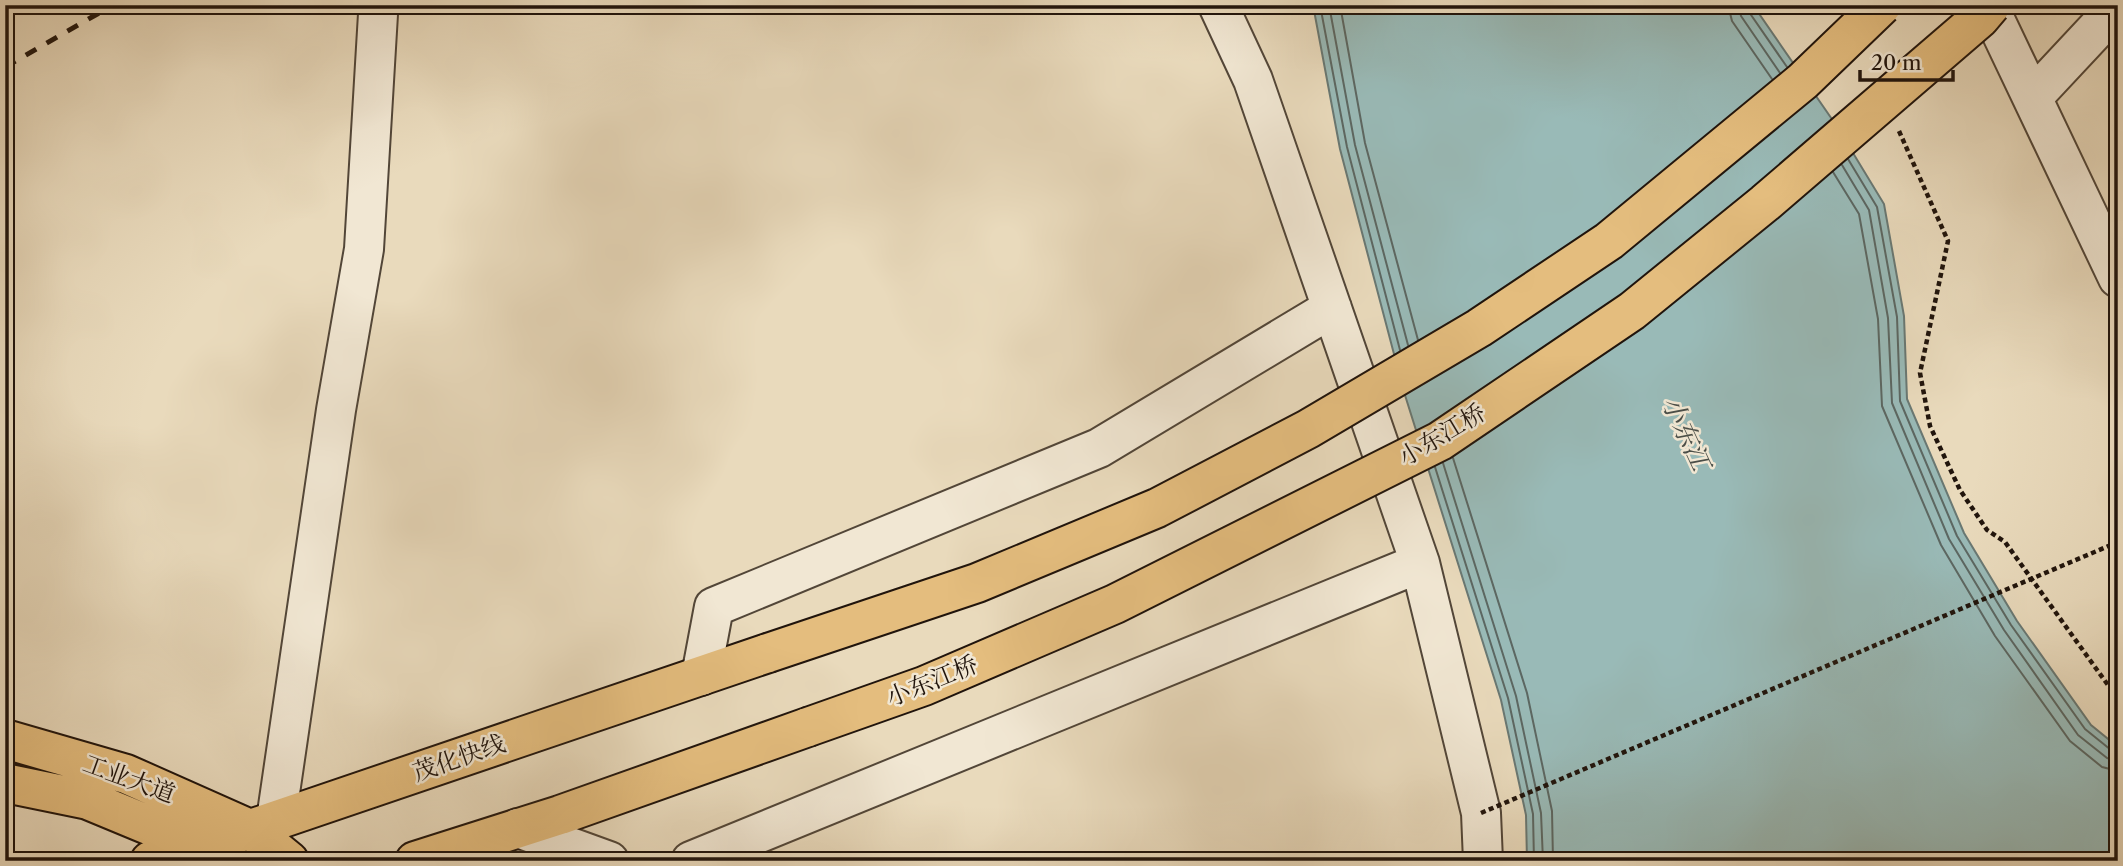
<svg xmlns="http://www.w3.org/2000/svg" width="2123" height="866" font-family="'Libre Caslon Text','Noto Serif SC',serif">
<rect width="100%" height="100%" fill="#e9dabc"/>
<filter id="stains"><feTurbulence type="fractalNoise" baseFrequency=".00286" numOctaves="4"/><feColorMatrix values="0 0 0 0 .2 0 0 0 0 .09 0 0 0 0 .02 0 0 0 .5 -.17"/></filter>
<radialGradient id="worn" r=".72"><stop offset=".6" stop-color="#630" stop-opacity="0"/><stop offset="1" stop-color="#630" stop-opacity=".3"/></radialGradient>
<path fill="#99bab7" stroke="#697873" stroke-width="2" d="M1313,5h440l83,120 48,79 20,112 3,83 57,134 53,88 74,104 27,22v114h-591l-1,-46 -25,-115 -97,-308 -64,-243z"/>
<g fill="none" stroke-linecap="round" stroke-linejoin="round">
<path stroke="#5c6762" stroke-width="2" d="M1320,5l27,142 53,203
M1329,5l26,140 53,200
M1340,5l25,138 53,197
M1728,5l4,16 40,58
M1739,5l2,11 39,57
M1748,5l1,7 38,55
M1848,159l29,48 20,110 3,84 57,135 54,89 74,104 26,21 7,2
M1842,165l27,45 19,108 4,85 57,136 55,91 74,105 29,23 11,3
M1833,172l26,42 19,105 4,87 59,139 54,91 75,105 32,26 16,4
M1453,458l74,235 25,118 1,50
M1443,463l73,233 25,117 2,48
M1435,467l73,231 25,116 1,47"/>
<g stroke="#524638" stroke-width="42">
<path id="street" d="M1218,5l35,75 167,483
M1988,5l130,273
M2033,97l85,-91
M701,676l13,-69 385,-159 233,-140
M276,820l60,-410 28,-161 14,-235 -1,-9
M518,828l91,33
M691,861l729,-298 61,250 2,48"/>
</g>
<g stroke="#20140c" stroke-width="42">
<path id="primary" d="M5,739l121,35 124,55 39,32
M5,783l83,17 111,46 6,5
M150,861l80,-25 538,-183
M415,861l145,-46 248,-88"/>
</g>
<path stroke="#20140c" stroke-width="4.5" stroke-dasharray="5 3.5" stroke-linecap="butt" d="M1899,131l49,110 -28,132 10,53 30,64 27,40 18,12 113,157"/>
<use href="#street" stroke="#f1e7d3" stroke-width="38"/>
<use href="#primary" stroke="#e4bd7e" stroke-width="38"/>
<path stroke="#20140c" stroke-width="5" stroke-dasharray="12 12" stroke-linecap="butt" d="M5,67l108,-62"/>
<g stroke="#20140c" stroke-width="42" stroke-linecap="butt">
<path id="primary-bridge" d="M768,653l209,-70 180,-75 151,-79 171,-101 130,-87 194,-160 79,-76
M808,727l116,-41 191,-82 325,-163 192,-130 133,-108 215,-185 11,-13"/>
</g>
<path stroke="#20140c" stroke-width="4.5" stroke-dasharray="5 3.5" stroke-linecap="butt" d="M1481,813l637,-271"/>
<use href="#primary-bridge" stroke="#e4bd7e" stroke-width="38"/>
</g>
<g text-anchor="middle" stroke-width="5" stroke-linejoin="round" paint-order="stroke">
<g font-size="24" fill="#20140c" stroke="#f1e7d3">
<text transform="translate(1442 435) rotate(-31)" y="8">小东江桥</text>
<text transform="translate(932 681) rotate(-22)" y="8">小东江桥</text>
<text transform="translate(459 758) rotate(-19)" y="8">茂化快线</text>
<text transform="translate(129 779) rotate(20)" y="8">工业大道</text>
</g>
<g font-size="26" font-style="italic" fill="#4a4e48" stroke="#f1e7d3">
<text transform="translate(1686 433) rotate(65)" y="9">小东江</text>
</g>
</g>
<rect width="2123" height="866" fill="none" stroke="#e9dabc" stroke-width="28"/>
<rect x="7" y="7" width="2109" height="852" fill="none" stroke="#20140c" stroke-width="3.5"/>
<rect x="14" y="14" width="2095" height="838" fill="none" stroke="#20140c" stroke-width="2"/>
<path d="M1860 70v10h93v-10" fill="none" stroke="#20140c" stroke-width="3.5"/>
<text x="1871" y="70" font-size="21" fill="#20140c" stroke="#f1e7d3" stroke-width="5" paint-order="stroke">20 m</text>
<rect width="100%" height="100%" filter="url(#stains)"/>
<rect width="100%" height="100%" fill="url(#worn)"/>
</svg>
